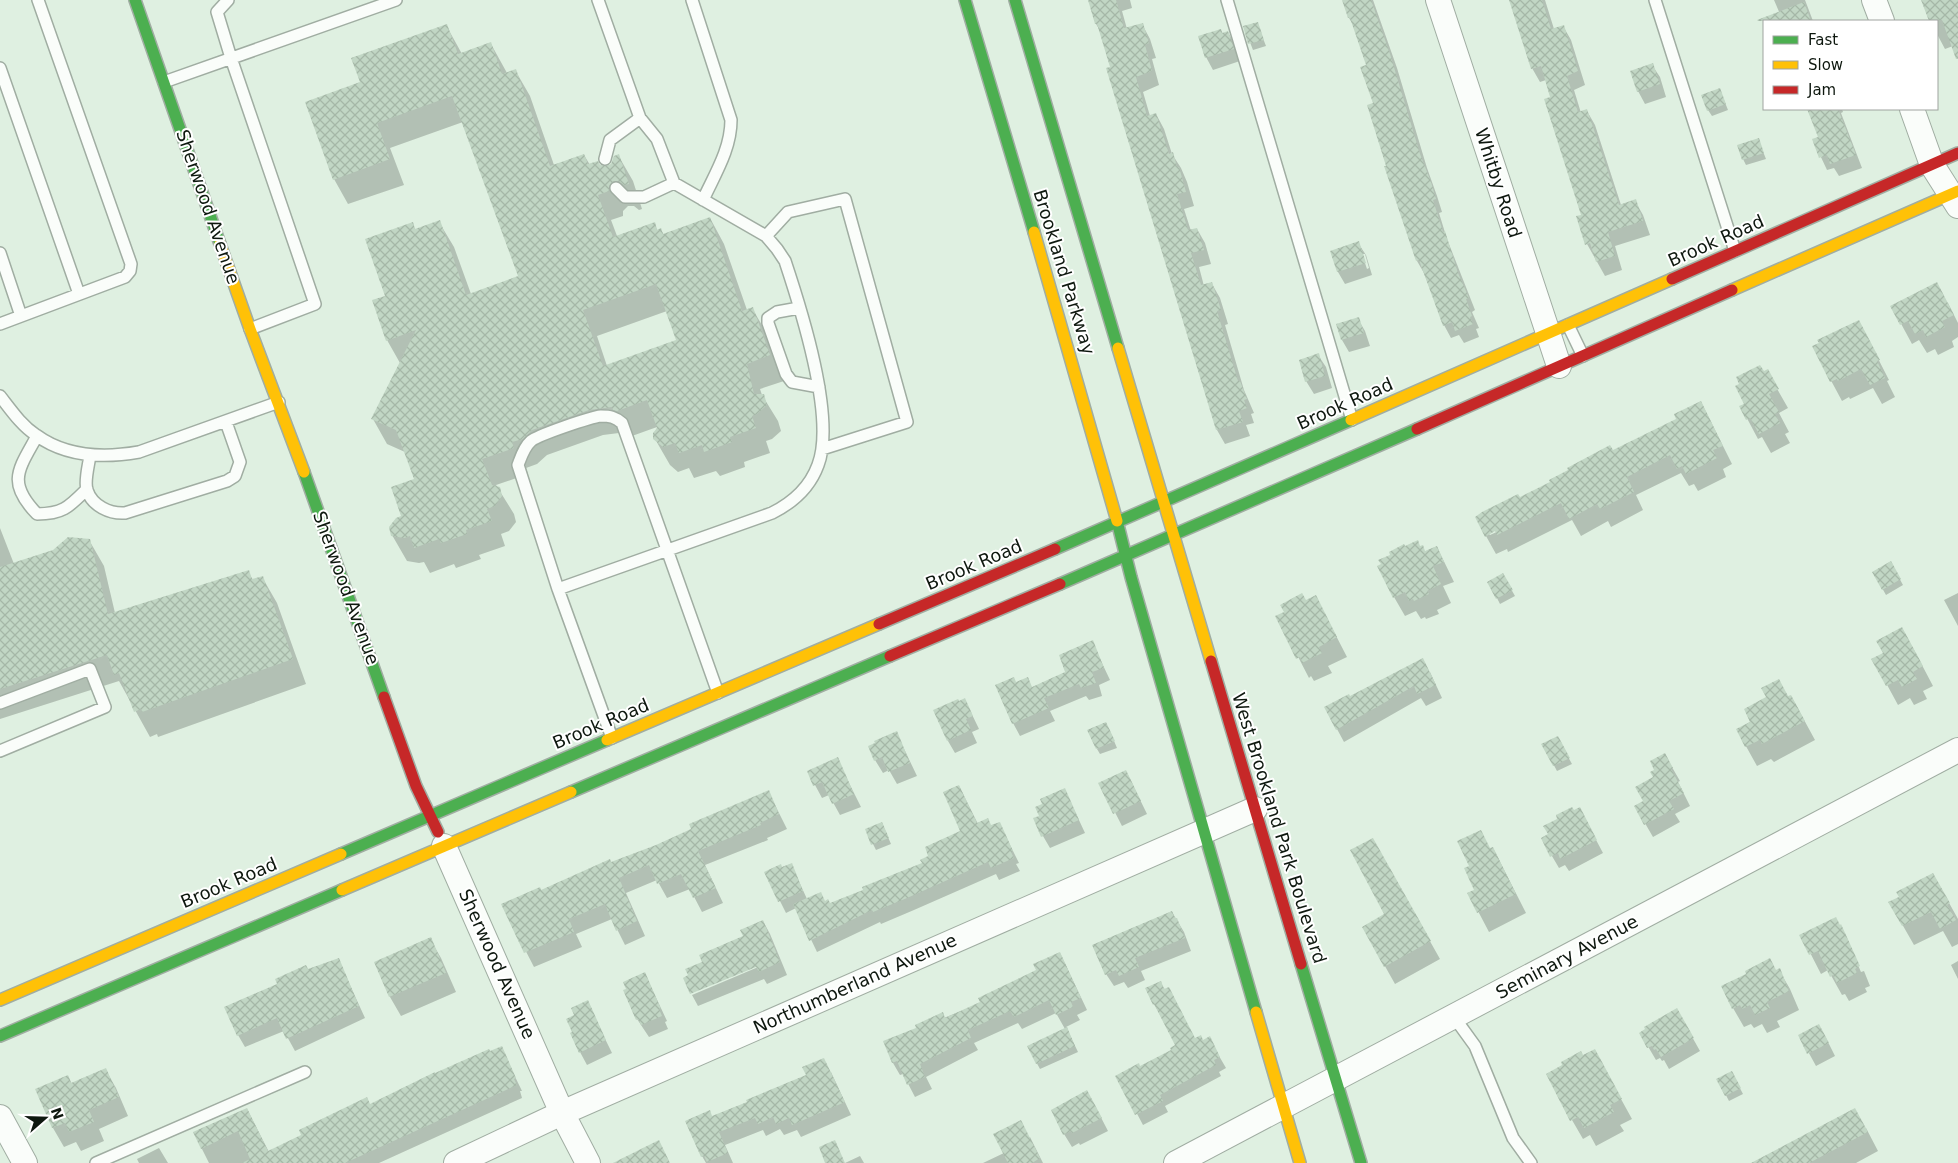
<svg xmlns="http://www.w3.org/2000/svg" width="1958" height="1163" font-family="'DejaVu Sans',sans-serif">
<defs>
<pattern id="building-cross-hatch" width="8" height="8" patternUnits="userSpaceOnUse" patternTransform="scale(1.25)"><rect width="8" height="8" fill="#c1d6c4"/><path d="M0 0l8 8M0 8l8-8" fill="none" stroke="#a5b7a7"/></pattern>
</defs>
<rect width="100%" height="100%" fill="#dff0e1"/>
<path fill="#0003" fill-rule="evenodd" d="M1089,0h41l2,8 -10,3 5,18 15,-5 8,15 6,19 -4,1 7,26 -16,7 7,24 6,-2 8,15 8,25 9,14 6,14 7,24 -10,3 7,22 6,-2 8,14 6,21 -12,3 5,19 8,-2 8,14 8,26 -3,1 19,65 10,23 -3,1 3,9 -8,2 4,11 -25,8 -8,-14 -109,-362 3,-1 -10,-35 -5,-8z
M1343,0h30l24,68 30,100 10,28 5,16 -3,1 8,26 28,71 -3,2 7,16 -3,1 3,8 -15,6 -5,-8 -8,3 -7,-13 -20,-52 -7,-12 -30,-95 -19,-100 -12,-36 -7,-12z
M1510,0h35l9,29 9,-3 8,14 14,45 -11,5 7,23 6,-2 8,14 26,80 14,-4 8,14 7,20 -35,11 7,24 -17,6 -18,-32 -4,-28 -37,-136 -6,2 -8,-14z
M1774,0h31l8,21h-30z
M1923,0h35v54l-5,-8 -8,3 -8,-15v-13h-7z
M1257,23l9,23 -13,4 -9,-23z
M446,25l16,29 29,-10 16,29 8,-3 15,26 24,69 30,-10 6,10 17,3 5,-3 6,-10 15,26 9,28 -3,1 -5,-4h-6l-5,5v5l-12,4 6,16 37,-12 4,7 3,-1 3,5 46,-17 14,26 23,66 5,-2 15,26 17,47 -24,8 2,6 16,26 3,10 -9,8 -6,2 4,12 -26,9 1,5 -25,9 -4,-5 -22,7 -5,-10 -11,4 -8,-7 -15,-26 2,-12 -25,9 -5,-4 -24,3 -56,20 -10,9 -11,4 2,6 -32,11 18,29 2,8 -7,9 -8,3 4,12 -26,9 2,4 -25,9 -2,-4 -24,9 -6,-11 -5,1 -12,-2 -15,-26 10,-18 13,-37 -10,-28 -18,-8 -14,-25 27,-56 -13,-23v-43l25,-73 4,6 23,-8 15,25 17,47 48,-17 -56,-155 -73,26 14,37 -56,19 -14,-25 27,-96zM667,311l11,30 -71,25 -10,-30z
M1221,30l2,4 5,-2 7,13 5,16 -27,9 -7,-13z
M1652,65l8,12 6,20 -21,7 -7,-13z
M1720,90l8,20 -16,6 -4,-6z
M1809,109h33l1,3 -2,1 21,55 -23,8 -5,-8 -7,2 -14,-30 6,-2z
M1758,139l8,20 -20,6 -3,-6z
M1358,243l8,12 6,20 -27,9 -7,-12 -7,-20zM1362,254h3l4,14 -2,1z
M1948,303l10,20v14l-6,4 2,6 -16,8 -3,-6 -8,4 -8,-13 -7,4 -20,-37z
M1358,319l7,12 5,15 -21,6 -7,-12 -4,-15z
M1869,341l20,39 -2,1 8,16 -13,7 -9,-16 -23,11 -1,-2 -7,4 -29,-54z
M1318,355l8,12 6,21 -18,6 -8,-13z
M1767,371l21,37 -9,5 10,19 -4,2 5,9 -19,10 -9,-16 -4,2 -17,-32 5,-3 18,-31z
M1701,402l31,62 -9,5 3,8 -28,14 -4,-7 -5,2 -8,-13 -45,22 7,15 -32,17 -3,-6 -27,15 -9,-16 -64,32 -1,-3 -11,5 -10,-18 33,-37 159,-80zM1500,527l1,3 -11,5 -1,-1z
M0,528l14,36 75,-24 15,26 11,47 133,-41 5,8 9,-3 15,26 29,81 -148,53 -1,-3 -7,3 -31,-56 -119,38z
M1437,547l17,35 -11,4 8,17 -14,7 2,4 -13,5 -1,-2 -4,2 -5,-8 -11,5 -11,-19 11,-49h15l6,4z
M1891,563l12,22 -17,10 -13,-23z
M1503,575l12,21 -15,8 -3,-6z
M1958,593v33l-14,-26z
M1316,597l31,60 -19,9 4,7 -18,8 -3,-5 -2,2 -32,-62z
M1092,642l18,38 -11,5 3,11 -13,4 -3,-4 -36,15 5,10 -35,15 -7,-13 3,-39 17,4 34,-15z
M1913,648l20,38 -10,5 4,8 -13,6 -4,-7 -12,7 -25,-46z
M1430,672l12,26 -16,8 -5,-8 -77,44 -7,-13 12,-32z
M1791,696l24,44 -41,22 -3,-3 -14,7 -20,-36z
M965,700l14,29 -7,3 5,11 -22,10 -7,-12 11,-38z
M1109,729l8,19 -17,6 -3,-5z
M896,732l21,44 -20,8 -8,-14 -6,3 -8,-13 2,-17z
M1557,737l15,27 -15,7 -14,-26z
M1665,755l15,26 -2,1 12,24 -15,8 5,8 -27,15 -18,-31 9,-5z
M837,759l24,48 -21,8 -11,-20 -7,3 -14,-26z
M1126,771l21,43 -25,12 -22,-43z
M959,786l19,38 14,3 7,-4 20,40 -3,1 4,7 -21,9 -3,-6 -82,36 -33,14 -1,-2 -63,30 -21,-44 -10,5 -20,-40 25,-9 16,35 18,3 5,3 93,-41 39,-33z
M1065,790l20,43 -35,15 -7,-12 -3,-20z
M768,791l19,38 -20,9 1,2 -63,25 18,38 -21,9 -12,-23 -23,9 -10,-18 -31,13 19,43 -20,9 -13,-26 -36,15 6,13 -48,20 -32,-62 39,-13 115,-46 37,-16z
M1586,821l17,32 -34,18 -4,-6 -6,3 -17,-29z
M882,823l9,21 -15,6 -10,-20z
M1373,840l67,119 -45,25 -32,-57 23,-12z
M1493,848l33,65 -37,19 -20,-38 7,-4 -5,-24z
M1933,874l25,45v25l-6,3 -9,-16 -29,14 -24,-42z
M1172,912l12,20 7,19 -50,20 4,9 -17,8 -4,-6 -10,4 -8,-12z
M763,921l7,13 17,41 -20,9 -3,-5 -66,27 -6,-11 71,-30 -1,-2 -58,-1 40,-26z
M1841,926l20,46 3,-1 6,15 -5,2 2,4 -18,9 -4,-7 -3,1 -14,-25 -7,4 -20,-39z
M430,939l11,19 15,34 -55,24 -11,-19 -14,-35z
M1060,953l27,57 -10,5 3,5 -14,7 12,25 -38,17 -12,-22 37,-18 -9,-16 -34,16 -4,-6 -44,20 4,7 -52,27 6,12 -17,8 -12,-23 -3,1 -7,-12 -9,-21 97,-39 57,-32z
M338,959l27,59 -70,33 -11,-20 -39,16 -7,-12 72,-64z
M1958,961v18l-7,-14z
M1779,970l11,19 9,21 -22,11 3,6 -13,6 -5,-9 -8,4 -3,-4 -7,3 -11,-19z
M645,974l22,47 -2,1 3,7 -19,8 -12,-18z
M1161,983l34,57 8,2 12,7 11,19 -7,4 2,4 -56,30 3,6 -25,13 -26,-49 23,-8 33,-17 4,-6 -23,-41z
M587,1002l25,51 -25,12 -7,-13 -7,-19z
M1677,1010l23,41 -31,18 -5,-9 -2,1 -2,-3 -4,2 -16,-27z
M1799,1035l27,3 9,18 -19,10z
M501,1048l21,43h-2l2,7 -143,65h-170l-15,-30 53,-24 22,43 166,-77z
M1583,1057l22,13 27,49 -12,6 4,6 -28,15 -6,-11 -7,4 -11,-19z
M105,1069l11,19 12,28 -29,13 5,12 -23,10 -5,-9 -12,5 -11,-19 -16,-38 31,-14 4,8z
M831,1072l20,43 -50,22 -4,-7 -13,5 -4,-6 -14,7 -3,-6 -38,15 8,18h-27l-4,-7 11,-38z
M1732,1073l11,21 -14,7 -11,-21z
M1094,1104l14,27 -28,14 -1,-2 -7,4 -8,-13z
M1866,1128l12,23 -22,12h-103z
M1030,1137l13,26h-60l21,-10z
M159,1148l9,15h-29l-2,-4z
M860,1156l4,7h-19z"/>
<path fill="url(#building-cross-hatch)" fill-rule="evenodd" d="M1088,0h28l8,28 19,-5 6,20 -4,2 7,26 -16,6 11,39 9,-3 13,41 4,-2 4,15h2l7,25 -9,2 11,36 9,-2 7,22 -13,3 10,32 11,-3 9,28 -4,1 21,70h2l7,18 -3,1 3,8 -8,3 4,11 -27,8 -110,-362 4,-1 -13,-43h-2z
M1342,0h29l19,54 30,100 11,28 5,17 -3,1 10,32 2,-1 13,42 11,25 -3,1 6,17 -2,1 3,7 -18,7 -3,-9 -9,4 -24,-66 -3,1 -32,-95h2l-19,-61 6,-2 -13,-36 6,-2 -16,-47h-2z
M1509,0h33l9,29 13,-4 14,46 -11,5 11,36 9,-3 32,96 17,-6 7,22 -35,11 7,24 -19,6 -6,-19 -5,2 -9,-29 5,-1 -37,-116 6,-2 -9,-31 -10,3z
M1921,0h37v59h-2l-14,-39 -13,1z
M1804,2l7,19h-53l-1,-1z
M1258,22l6,18 -16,4 -5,-18z
M447,24l11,30 33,-12 11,32 14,-5 34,97 34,-12 4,10 10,-3 2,4 6,1 5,-2 3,-8 5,-2 10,30 -5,1 -6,-4h-4l-5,5v5l-11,4 15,42 42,-15 2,8 4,-2 2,6 47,-17 32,94 11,-4 17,48 -23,9 7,30h10l3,11 -10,9 -5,2 4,12 -26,9 2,5 -28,10 -2,-7 -23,8 -4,-10 -12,4 -10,-8v-6l4,-5 -10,-28 -30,11 -4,-1 -1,-3 -23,3 -57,20 -9,9 -11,3 2,6 -32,11 10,26 8,2 2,9 -7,10 -8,3 5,12 -26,9 1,4 -26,9 -2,-4 -25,9 -4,-12 -6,2 -13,-2 -2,-9 7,-9 5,-2 -10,-29 23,-8 -18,-49 -25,-11 45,-89 -30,11 -14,-41 13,-4 -20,-57 48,-17 2,7 25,-9 26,75 52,-19 -66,-180 -75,27 13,36 -57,21 -28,-78 55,-20 -9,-24zM656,284l20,56 -73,26 -20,-56z
M1221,29l1,4 6,-2 6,18 -29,9 -7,-22z
M1653,63l7,21 -23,8 -7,-21z
M1720,88l6,16 -19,7 -6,-16z
M1807,109h31l18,46 -26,9 -3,-9 -8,3 -7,-19 6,-2z
M1759,138l5,15 -22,7 -5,-15z
M1359,241l7,22 -29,9 -7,-21z
M1937,282l17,33 -12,6 3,6 -19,10 -3,-7 -8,4 -7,-13 -8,4 -10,-19z
M1359,317l5,16 -23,7 -5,-16z
M1859,320l21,40 -3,1 8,17 -15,7 -9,-16 -23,12 -1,-2 -7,3 -18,-36 7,-3 -2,-3z
M1319,353l6,23 -20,6 -6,-22z
M1760,365l4,6 4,-2 11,20 -10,5 10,18 -4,2 5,9 -21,11 -9,-16 -4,2 -7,-14 5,-2 -9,-18 4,-2 -3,-7z
M1701,401l22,45 -10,4 4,8 -31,16 -4,-8 -5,3 -7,-14 -43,22 7,15 -34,17 -3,-5 -28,15 -8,-16 -64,32 -2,-4 -10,6 -10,-20 7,-5 36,-18 2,3 30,-15 -1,-2 19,-10 -1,-2 43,-23 3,5 63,-31 -2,-5z
M68,537l22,2 18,75 141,-44 3,9 11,-3 30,83 -151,53 -1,-3 -7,3 -15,-39 -5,2 -7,-20 -107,34v-122l53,-17z
M1418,540l2,6 3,-1 2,6 12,-5 7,16 -11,4 8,18 -14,7 2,3 -15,7 -1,-2 -4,2 -4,-9 -12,6 -16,-32 4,-2 -3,-4 12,-5 -1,-3 15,-8 1,2z
M1891,561l10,18 -19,11 -10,-18z
M1503,573l10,17 -17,9 -9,-17z
M1302,593l4,7 10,-5 21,42 -18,10 3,6 -20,10 -2,-6 -4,2 -21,-43 9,-4 -4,-7z
M1902,627l21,39 -10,6 4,7 -15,8 -4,-7 -12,6 -15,-27 12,-6 -7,-12z
M1093,640l11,28 -12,4 4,11 -15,5 -2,-4 -35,14 5,10 -37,16 -17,-39 19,-8 2,5 12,-5 4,10 33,-15 -6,-17z
M1423,658l13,27 -19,9 -3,-8 -78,44 -12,-23 25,-13 1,2z
M1779,679l9,17 3,-1 14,26 -43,23 -2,-4 -15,7 -9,-18 14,-7 -6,-13 22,-12 -5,-9z
M965,698l8,18 -7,3 5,11 -24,11 -14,-31 25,-11 1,2z
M1106,722l9,19 -19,8 -9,-19z
M897,731l13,32 -22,9 -6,-15 -8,4 -6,-15 7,-3 -1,-2z
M1558,736l12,22 -17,8 -12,-22z
M1665,753l8,15 -2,1 13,24 -15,8 5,8 -30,16 -10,-19 9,-5 -8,-14 18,-10 -3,-5 4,-2 -4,-9z
M838,757l16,37 -22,10 -10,-22 -9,4 -6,-15z
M1126,770l15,31 -28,13 -15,-31z
M959,785l18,38 11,-5 3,7 9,-3 13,29 -2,1 3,6 -23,10 -3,-6 -81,36 -34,14 -1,-2 -63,31 -16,-37 28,-12 4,9 3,-2 2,4 33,-13 -1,-3 60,-24 -2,-3 8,-4 -3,-9 35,-16 -17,-39z
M1065,788l14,32 -38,17 -8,-19 6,-2 -4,-9 7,-3 -2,-5z
M769,790l10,24 -19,9 1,2 -63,26 18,37 -23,10 -12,-24 -24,10 -8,-19 -30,13 18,43 -21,10 -11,-27 -36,15 5,13 -50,21 -23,-49 39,-17 1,3 69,-31 1,3 45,-17 35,-16 -2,-5z
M1572,807l2,3 6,-3 17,33 -37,19 -2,-6 -8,4 -9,-19 7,-4 -5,-8 14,-7 -1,-4z
M882,822l7,16 -18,7 -6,-16z
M1481,830l9,18 3,-1 23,47 -39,19 -10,-20 7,-3 -10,-22 5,-2 -12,-25z
M1373,838l58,103 -47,26 -22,-40 22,-13 -34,-64z
M792,863l11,28 -25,11 -14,-30 17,-8 1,3z
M1933,873l17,30 -3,2 9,15 -16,9 -9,-17 -29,14 -14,-24 11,-5 -3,-5z
M1172,911l3,7h2l8,20 -50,20 4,9 -20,9 -3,-6 -11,5 -13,-30z
M1836,917l4,8 1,-1 19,42 -5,3 2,4 -20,10 -4,-8 -3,2 -12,-26 -9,4 -10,-20z
M763,920l17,42 -21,10 -3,-5 -66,27 -7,-16 5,-3 -3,-6 17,-7 -3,-7 44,-19 -3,-6z
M431,937l15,36 -57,24 -15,-35z
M1060,952l21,46 -10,4 2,5 -17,8 -7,-15 -35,17 -4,-6 -42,19 3,8 -51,26 5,13 -18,8 -10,-24 -5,2 -9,-22 33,-13 -1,-3 28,-13 2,6 35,-16 -2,-4 58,-28 -3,-6z
M339,958l20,48 -73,33 -9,-21 -40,18 -13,-29 53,-23 -2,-5 31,-14 2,4z
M1770,958l6,12 4,-2 9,23 -22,11 3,6 -15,7 -5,-10 -8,4 -2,-4 -8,4 -11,-23 25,-12 -1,-3z
M645,972l16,37h-2l3,7 -21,9 -3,-6 -2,1 -13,-30 3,-1 -3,-7z
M1161,981l3,8 5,-2 26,51 6,-3 2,5 7,-4 10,21 -6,3 2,5 -56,30 3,6 -28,14 -20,-39 24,-13 1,3 31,-16 -1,-2 5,-3 -21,-41 -1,1 -8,-17z
M588,1000l18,40 -27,13 -9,-20 2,-1 -6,-13 8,-4 -3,-7z
M1677,1008l17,30 -33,19 -5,-8 -2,1 -2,-4 -5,2 -8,-15 6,-4 -1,-2z
M1819,1024l10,19 -22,11 -9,-19z
M1067,1027l8,19 -39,18 -9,-18z
M502,1046l14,32 -2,1 3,6 -172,78h-103l8,-4 -12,-28 -37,18 -8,-17 54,-24 21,43 33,-16 -2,-5 68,-33 3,7 65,-32v1l54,-24 1,2z
M1595,1049l27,50 -12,6 4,7 -30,16 -6,-11 -8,4 -24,-47 16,-9 -1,-3 20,-11 2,4z
M824,1058l21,44 -53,23 -3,-7 -13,6 -3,-7 -15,7 -3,-6 -36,14 9,21 -21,9 -3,-6 -3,1 -16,-36 25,-11 2,6 35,-14 -1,-2 60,-25 -4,-8z
M106,1068l13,29 -30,13 5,12 -25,10 -4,-9 -13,5 -17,-39 33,-14 3,8z
M1732,1071l9,17 -16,8 -9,-17z
M1087,1090l15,28 -30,15 -1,-2 -8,4 -12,-25z
M1855,1108l13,24 -59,31h-58z
M1021,1120l19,38 -8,5h-24l-15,-29z
M659,1140l11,23h-57z
M835,1140l10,23h-20l-6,-16z"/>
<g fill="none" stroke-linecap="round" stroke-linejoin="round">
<g stroke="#a0ada2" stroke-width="14">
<path id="lane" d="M228,0l-11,12 14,46 84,246 -65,25
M598,0l42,118 17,21 17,44 92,53 11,13 8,12c16,48 51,157 33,204 -8,22 -26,38 -46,48l-214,76 54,149
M692,0l39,120c0,29 -16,54 -28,80
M1227,0l125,420
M1655,0l80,251
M0,68l79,226
M164,82l232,-82
M605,159l5,-19 30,-22
M616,188l9,9h19l30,-14
M766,236l22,-24 57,-13 62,223 -85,27
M0,253l21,63
M799,308l-22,4 -9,6v5l18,51 6,8 27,5
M0,324l125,-47 5,-6 1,-7 -93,-264
M1568,325l15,31
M0,396c11,14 21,29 36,39 30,22 69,23 103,17l140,-50
M37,436c-18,33 -31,46 0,78 26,0 32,-7 50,-25
M90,455c-1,9 -6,26 -3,35 5,16 23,24 38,23l102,-32 8,-5 5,-14 -14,-40
M558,589l-40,-124c3,-8 6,-18 13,-24 7,-6 60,-24 70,-25 9,0 14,1 21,7l96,270
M0,703l90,-34 15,38 -105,44
M1454,1017l21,29 38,92 18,25
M96,1163l209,-91"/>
</g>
<g stroke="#a0ada2" stroke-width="26">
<path id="street" d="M1438,0l121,366
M1874,0l8,21
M1912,109l20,56 26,41
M444,846l118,267 26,50
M0,1117l25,46
M456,1163l106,-50 693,-304
M1176,1163l782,-413"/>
</g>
<g stroke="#a0ada2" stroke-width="14">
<path id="fast" d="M135,0l85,244
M965,0l69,232
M1015,0l103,348
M304,472l80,225
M1117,521l14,56 125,435
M1055,549l296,-129
M1060,584l357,-155
M571,792l319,-136
M341,854l266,-114
M1301,964l60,199
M0,1036l342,-146"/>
</g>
<g stroke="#a0ada2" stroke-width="14">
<path id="slow" d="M1034,232l83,289
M220,244l30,85 54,143
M1732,290l226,-99
M1118,348l93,313
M1351,420l321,-141
M607,740l272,-116
M342,890l229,-98
M0,1000l341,-146
M1256,1012l44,151"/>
</g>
<g stroke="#a0ada2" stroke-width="14">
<path id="jam" d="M1672,279l286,-126
M1417,429l315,-139
M879,624l176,-75
M890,656l170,-72
M1211,661l90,303
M384,697l32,89 22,46"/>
</g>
<use href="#lane" stroke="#fafdfa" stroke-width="11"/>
<use href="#street" stroke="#fafdfa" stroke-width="24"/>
<use href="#fast" stroke="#4caf50" stroke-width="11"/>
<use href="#slow" stroke="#ffc107" stroke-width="11"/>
<use href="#jam" stroke="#c62828" stroke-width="11"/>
</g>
<g text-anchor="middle" stroke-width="4" stroke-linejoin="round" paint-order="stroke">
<g font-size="18" fill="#0e180f" stroke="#fff">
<text transform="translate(1498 183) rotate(72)" y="6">Whitby Road</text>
<text transform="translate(208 207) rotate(71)" y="6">Sherwood Avenue</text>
<text transform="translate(1716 241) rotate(-24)" y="6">Brook Road</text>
<text transform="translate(1064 272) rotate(73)" y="6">Brookland Parkway</text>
<text transform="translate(1345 404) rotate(-24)" y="6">Brook Road</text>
<text transform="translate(974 565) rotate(-23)" y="6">Brook Road</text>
<text transform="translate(346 588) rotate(70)" y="6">Sherwood Avenue</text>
<text transform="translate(601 724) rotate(-23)" y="6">Brook Road</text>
<text transform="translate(1279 828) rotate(73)" y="6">West Brookland Park Boulevard</text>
<text transform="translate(229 883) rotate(-23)" y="6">Brook Road</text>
<text transform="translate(1567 957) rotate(-28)" y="6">Seminary Avenue</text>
<text transform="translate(497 964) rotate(66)" y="6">Sherwood Avenue</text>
<text transform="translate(855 984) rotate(-24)" y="6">Northumberland Avenue</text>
</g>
</g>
<rect x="1763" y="20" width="175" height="90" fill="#ffffff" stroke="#9fa39f"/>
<rect x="1773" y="36" width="25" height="8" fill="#4caf50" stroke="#9fa39f"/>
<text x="1808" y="45" font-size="15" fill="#0e180f">Fast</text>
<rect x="1773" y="61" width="25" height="8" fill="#ffc107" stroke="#9fa39f"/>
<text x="1808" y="70" font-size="15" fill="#0e180f">Slow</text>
<rect x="1773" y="86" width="25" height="8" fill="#c62828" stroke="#9fa39f"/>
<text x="1808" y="95" font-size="15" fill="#0e180f">Jam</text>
<g transform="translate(45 1118) rotate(70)" stroke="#ffffff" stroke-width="4" paint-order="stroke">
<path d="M0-4L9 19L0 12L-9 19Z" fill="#0e180f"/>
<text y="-8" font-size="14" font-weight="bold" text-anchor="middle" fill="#0e180f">N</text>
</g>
</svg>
